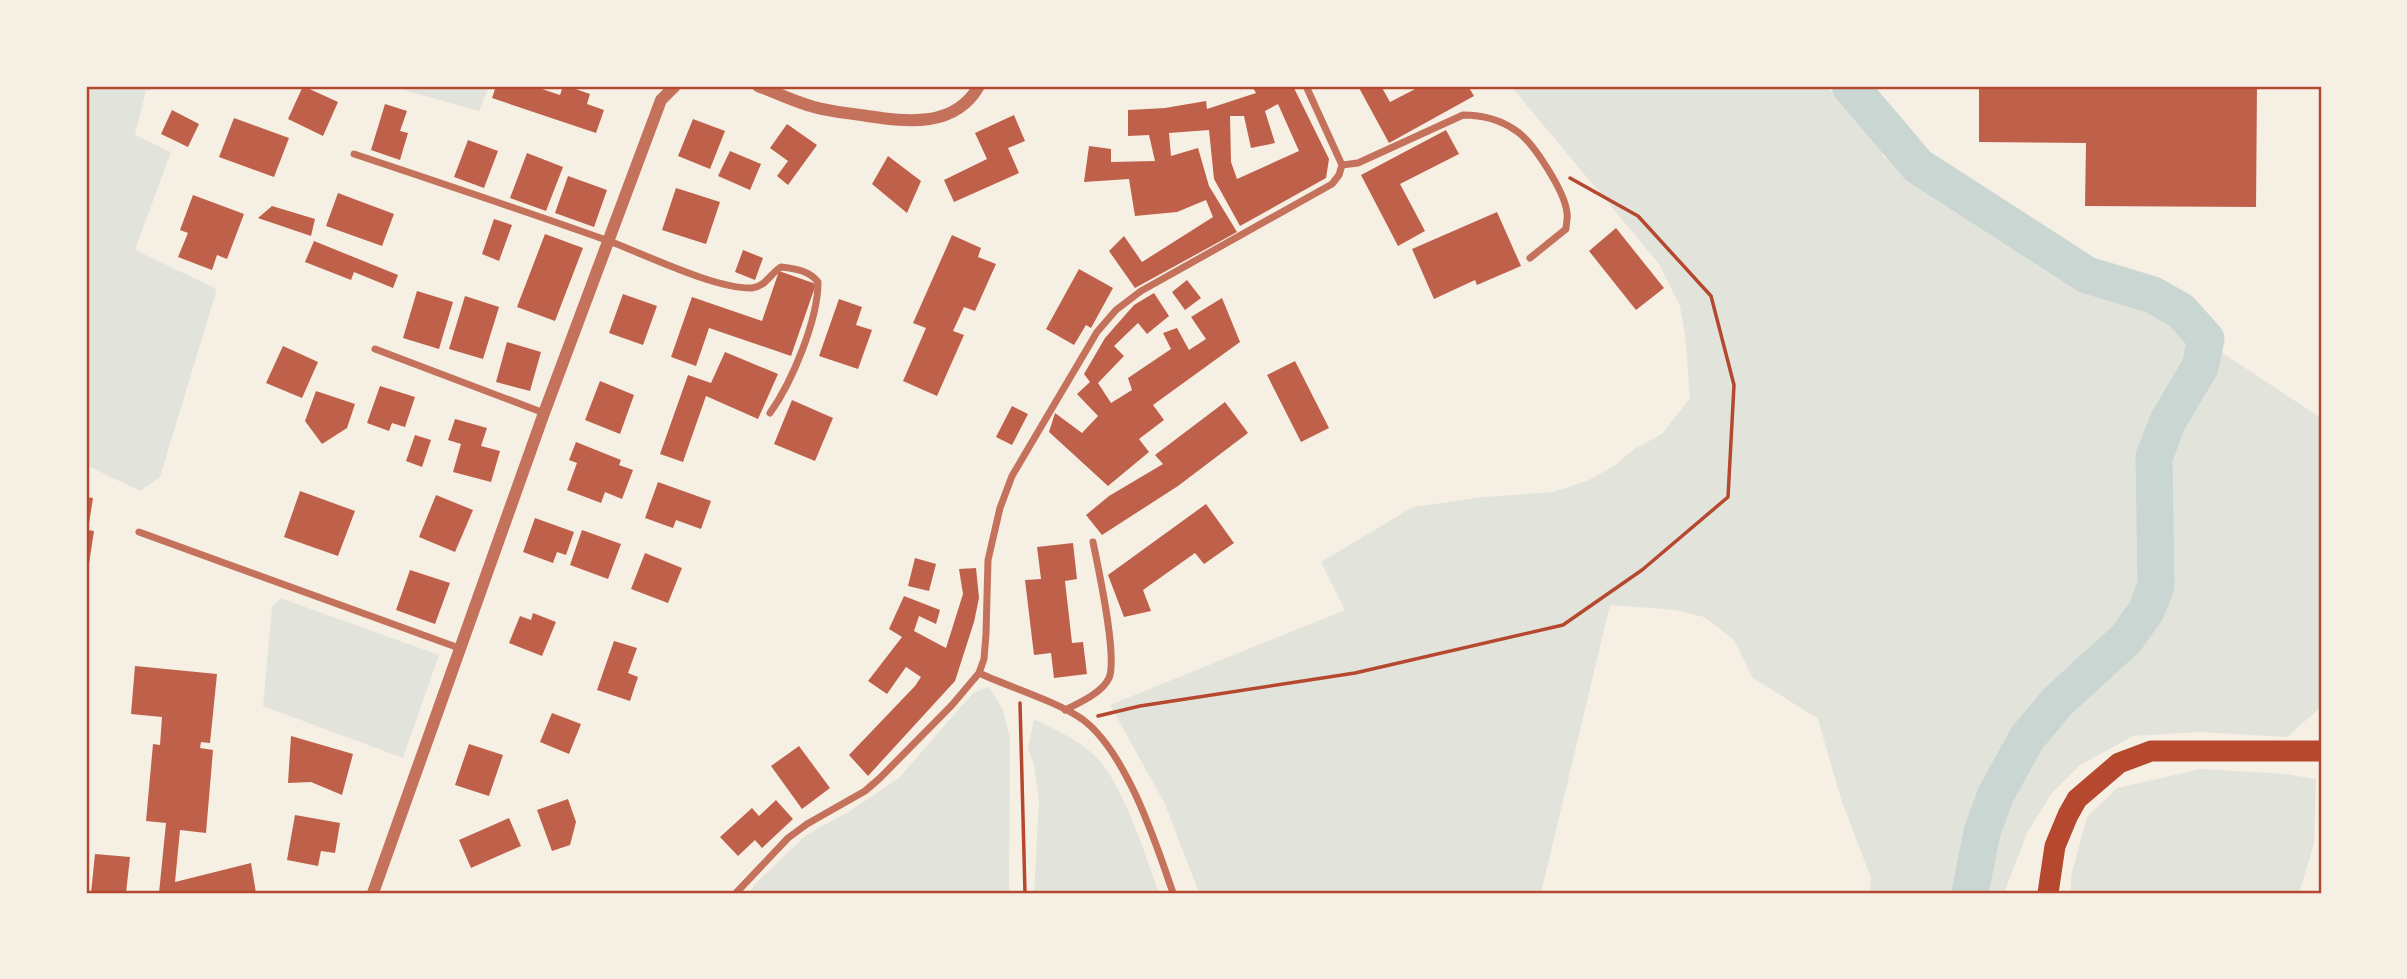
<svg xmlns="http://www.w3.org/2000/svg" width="2407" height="979" font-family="Quicksand,sans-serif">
<rect width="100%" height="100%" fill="#f6efe4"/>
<path fill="#e2e4dc" d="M86,86h73l-13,5 -11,44 36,17 -36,98 82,39 -57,188 -20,14 -54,-26z
M405,86h84l-10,25 -75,-21z
M1511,86h313l61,46 -2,25 100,55 132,79 53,26 153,101v289l-34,30 -88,-5 -66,4 -53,29 -28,28 -25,40 -23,60h-134l1,-15 -30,-79 -23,-80 -66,-42 -18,-37 -30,-23 -29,-7 -65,-5 -69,288h-342l-34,-89 -55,-99 235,-95 -24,-48 92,-55 72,-10 68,-5 36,-12 25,-14 20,-17 28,-15 28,-36 -5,-64 -5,-28 -21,-42z
M280,598l159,57 -36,103 -140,-52 9,-99z
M989,687l14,23 7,29 -1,154h-260l7,-10 50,-48 44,-24 49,-33 74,-85z
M1034,719c22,11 47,22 64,40 27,30 47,96 61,134h-125l5,-92 -5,-36 -6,-16z
M2201,769l85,5 30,5 -2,65 -15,49h-228v-17l16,-59 30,-29z"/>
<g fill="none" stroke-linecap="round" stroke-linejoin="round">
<path stroke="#c9d6d2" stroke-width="37" d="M1850,86l68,80 169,109 66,20 28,16 25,28 -6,28 -32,54 -14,36 2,129 -10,25 -20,28 -68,62 -31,37 -31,56 -14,38 -12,61"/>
</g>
<path fill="#bf614a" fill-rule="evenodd" d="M303,86l35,16 -15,34 -35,-17z
M496,86h37l27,9 3,-9h4l23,8 -3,10 17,6 -8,23 -104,-35z
M1252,86h41l36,73 -3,19 -86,48 -26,-47 -5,-49 -40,3 2,23 27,-8 11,38 28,46 -102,56 -26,-37 15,-15 18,26 71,-45 -7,-17 -29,12 -42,4 -6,-37 -45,3 5,-36 22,3v13l44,-1 -6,-26 -21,1v-26l37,-2 41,-7 1,8 49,-16zM1278,104l21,47 -62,28 -6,-17 -1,-46h14l7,32 24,-5 -10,-32z
M1358,86h23l9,16 31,-16h47l6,10 -85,47z
M1979,86h278l-1,121 -171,-1 1,-63 -107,-1z
M385,104l22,7 -7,20 8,2 -8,27 -29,-10z
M172,110l27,14 -11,23 -27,-13z
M1014,115l11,26 -17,7 11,25 -65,29 -10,-22 43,-21 -12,-26z
M234,118l55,20 -15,39 -55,-20z
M693,119l32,12 -15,38 -32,-13z
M787,124l30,21 -29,40 -11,-9 11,-15 -18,-13z
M1446,130l13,24 -59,30 25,47 -27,15 -37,-71z
M468,140l30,11 -14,37 -30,-11z
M730,151l31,13 -11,26 -32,-14z
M527,153l36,14 -17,44 -36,-13z
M888,156l33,25 -14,32 -35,-29z
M568,176l39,14 -13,37 -39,-14z
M676,188l44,14 -14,42 -44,-14z
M338,193l56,21 -12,32 -56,-20z
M193,195l51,19 -17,45 -10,-4 -5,15 -34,-13 10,-24 -8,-3z
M272,206l43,13 -4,17 -53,-18z
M1497,212l24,54 -44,19 -2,-5 -41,19 -22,-50z
M494,219l18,6 -13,36 -17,-7z
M1616,228l48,60 -28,22 -47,-59z
M545,234l38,14 -28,73 -38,-14z
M952,235l29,13 -3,9 18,7 -21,47 -11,-4 -11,24 11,4 -27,61 -34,-15 23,-53 -13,-5z
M314,241l84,34 -5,13 -39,-16 -3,8 -46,-18z
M743,250l20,8 -8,22 -20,-8z
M1079,269l34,19 -22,40 -5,-3 -12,20 -28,-16z
M779,271l37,13 -25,72 -82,-28 -13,38 -25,-9 21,-60 70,24z
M1187,280l14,18 -16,12 -13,-18z
M417,291l36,11 -14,47 -36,-11z
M1154,293l15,23 -22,18 -9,-11 -24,23 10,10 -26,27 13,20 21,-13 -4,-12 43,-29 -8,-16 14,-5 12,22 17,-11 -15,-22 31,-19 18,44 -87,63 11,15 -25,19 10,13 -41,34 -59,-54 6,-19 27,20 16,-17 -21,-22 13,-12 -6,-8 21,-36 29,-33z
M623,294l34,12 -14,39 -34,-12z
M465,296l34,11 -16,52 -34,-10z
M839,299l23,8 -6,18 16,5 -14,39 -39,-13z
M507,342l34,10 -11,39 -34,-9z
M283,346l35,16 -16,36 -36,-15z
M725,352l53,22 -20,45 -52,-23 -23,66 -23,-8 28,-79 23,8z
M1295,361l34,67 -28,14 -34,-67z
M600,381l34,14 -14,39 -35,-14z
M380,386l35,11 -10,30 -13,-4 -3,8 -22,-8z
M316,391l39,13 -8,24 -25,16 -17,-23z
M792,400l41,18 -18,43 -41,-17z
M1225,402l23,31 -70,53 -76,49 -16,-20 23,-19 54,-32 -8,-9z
M1012,406l16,8 -16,31 -16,-8z
M455,419l32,9 -6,18 19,5 -9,31 -38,-10 8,-28 -13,-4z
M415,435l16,5 -9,27 -16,-6z
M576,442l45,18 -2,5 14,5 -11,29 -17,-7 -4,11 -34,-13 10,-27 -8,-3z
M658,482l53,19 -10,28 -25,-9 -3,8 -28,-10z
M300,491l55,20 -17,45 -54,-19z
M436,495l37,15 -18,42 -36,-15z
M86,497l7,1 -5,32 6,1 -7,46z
M1206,504l28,39 -30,21 -9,-11 -52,37 8,21 -27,6 -16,-42z
M535,518l39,14 -8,23 -9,-3 -4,11 -30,-11z
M582,530l39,14 -13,35 -38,-14z
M1073,543l4,36 -12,2 7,62 11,-1 4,32 -33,4 -3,-25 -17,2 -9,-75 16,-1 -4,-32z
M645,553l37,15 -14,35 -37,-14z
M915,558l21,6 -7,27 -21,-5z
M976,568l3,30 -5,24 -19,59 -87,95 -19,-21 66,-69 6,-9 -15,-10 -19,27 -19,-13 34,-44 -13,-8 15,-33 36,14 -4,14 -17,-8 -5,15 32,17 17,-54 -4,-25z
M410,570l40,13 -15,41 -39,-14z
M533,613l23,9 -14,34 -33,-13 11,-27 11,4z
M614,641l23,7 -9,25 10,4 -8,24 -33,-11z
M135,666l82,8 -7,69 -9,-1 -1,6 13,2 -7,83 -26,-3 -5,52 76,-19 5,30h-97l7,-70 -20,-2 7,-77 7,1 2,-28 -31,-3z
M552,713l29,11 -12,30 -29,-12z
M291,736l62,18 -11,41 -31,-13 -23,1z
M469,744l34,11 -14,41 -34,-11z
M799,746l31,42 -28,21 -31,-43z
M568,799l8,23 -6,23 -18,6 -15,-41z
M776,800l17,19 -31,29 -7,-8 -17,16 -18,-19 32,-29 7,8z
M295,815l45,8 -5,30 -14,-2 -3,15 -31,-6z
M509,818l12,28 -50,22 -12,-28z
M95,854l35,3 -4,36h-35z"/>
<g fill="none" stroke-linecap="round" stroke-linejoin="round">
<path stroke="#b5482f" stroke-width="3.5" d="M1020,703l5,190
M1098,716l42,-10 215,-33 208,-48 79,-55 86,-73 6,-112 -23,-89 -73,-80 -68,-38"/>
<path stroke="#c5725c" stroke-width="7" d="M1306,86l36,79
M354,154c84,28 168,56 252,86 39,14 108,49 146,48 13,-1 19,-15 29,-21 15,2 27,3 37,15 0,38 -26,100 -48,131
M1342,165l16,-2 105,-48c18,0 36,4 52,15 18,11 50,62 52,83 1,5 -1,11 -1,16l-36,29
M375,349l169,64
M139,532l320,116
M979,673c30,14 77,28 103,46 44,32 74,124 91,174
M1065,710c14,-7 37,-17 44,-32 9,-21 -11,-111 -16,-136
M736,893l52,-55 19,-14 58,-33 15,-13 72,-73 27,-32 5,-14 2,-25 2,-74 12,-52 12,-32 85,-144 19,-22 25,-19 191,-107 7,-9 3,-10"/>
<path stroke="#c5725c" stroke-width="12" d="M758,86c19,7 37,16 56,21 17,5 36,6 53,9 41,6 88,12 112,-30
M373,893l171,-480 117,-313 14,-14"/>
<path stroke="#b5482f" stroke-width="21" d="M2048,893l7,-47 13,-31 9,-16 42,-36 32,-12h170"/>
</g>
<rect width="2407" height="979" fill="none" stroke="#f6efe4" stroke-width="175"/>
<rect x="88" y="88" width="2232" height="804" fill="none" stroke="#b5482f" stroke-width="2.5"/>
</svg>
